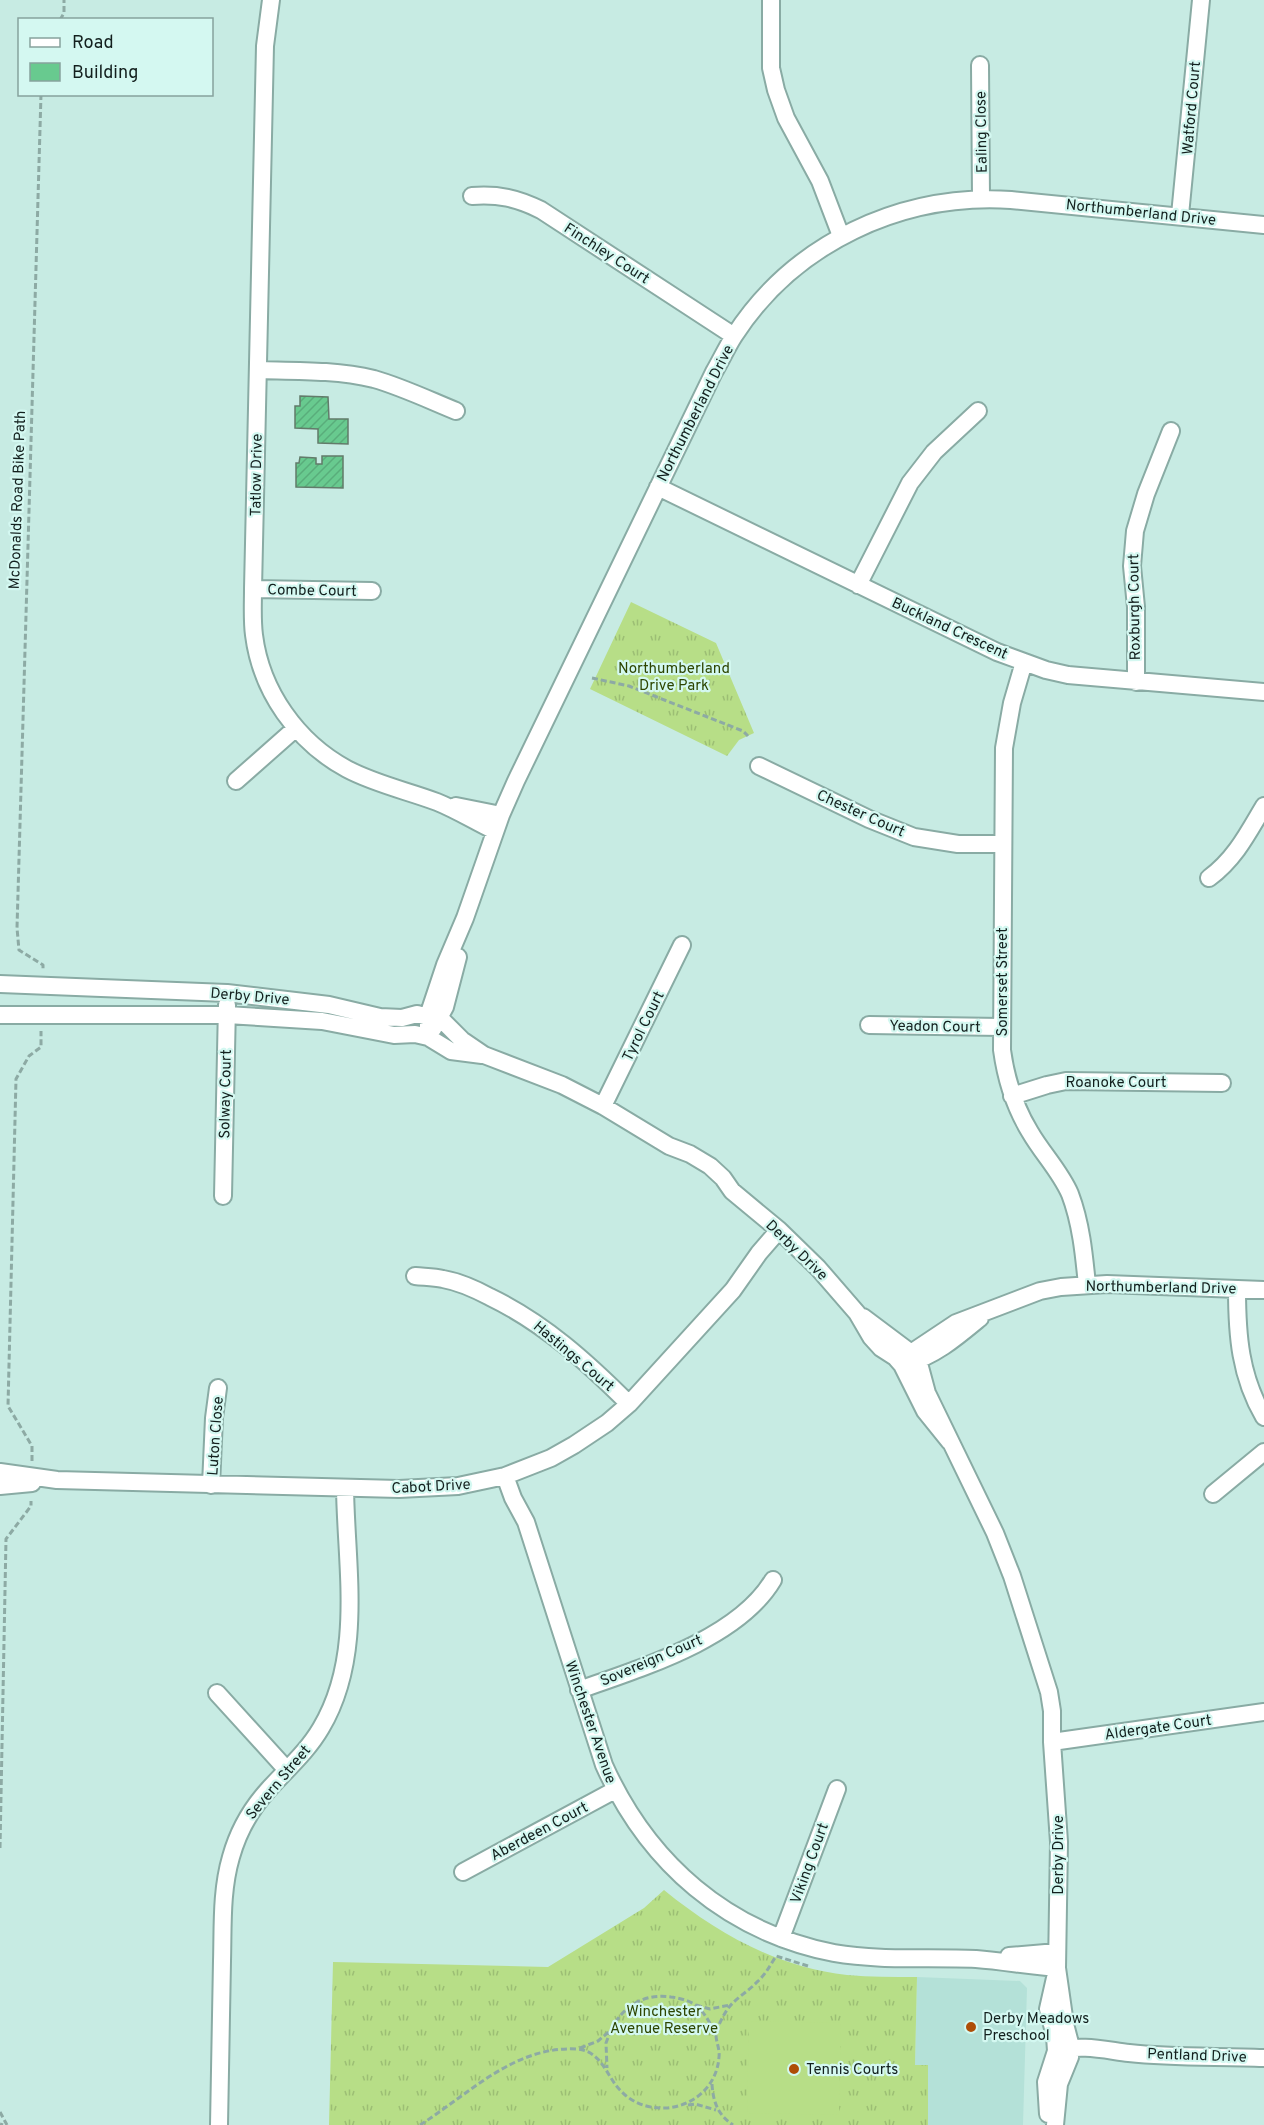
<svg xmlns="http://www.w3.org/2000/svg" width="1264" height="2125" font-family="Overpass,sans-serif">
<defs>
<pattern id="grass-tufts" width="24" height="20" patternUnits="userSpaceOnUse" patternTransform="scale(1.5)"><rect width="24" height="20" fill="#b7de87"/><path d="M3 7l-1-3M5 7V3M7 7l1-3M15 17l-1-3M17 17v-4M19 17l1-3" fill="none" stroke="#9cbe74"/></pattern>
<pattern id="building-hatch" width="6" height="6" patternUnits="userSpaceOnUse" patternTransform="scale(1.5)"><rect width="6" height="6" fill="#68ca8f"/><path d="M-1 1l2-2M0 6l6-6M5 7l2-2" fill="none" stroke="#59ad7b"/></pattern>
</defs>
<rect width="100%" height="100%" fill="#c7ebe3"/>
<path fill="#b4e1d8" d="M917,1977l103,4 7,7 -4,137h-95l-2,-2 2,-57 -13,-1z"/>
<path fill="url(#grass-tufts)" d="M631,602l85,41 38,90 -15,7 -12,16 -137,-67z
M664,1890c54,44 113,77 183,85 23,2 46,2 70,2l-2,88h13v60h-599l4,-163 215,5 96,-59z"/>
<path fill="#b7de87" d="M749,2021l92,2 -2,92 -92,-2z"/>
<path fill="url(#building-hatch)" stroke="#627b6a" stroke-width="1.5" d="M300,396l28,1 1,22h19v25l-30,-1v-14l-23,-1v-22h5z
M322,456h21v32l-47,-1v-24h3l1,-6 16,1v6h6z"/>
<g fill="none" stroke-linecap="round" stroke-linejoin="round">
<g stroke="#89aba4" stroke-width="20">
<path id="minor" d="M271,0l-6,46 -12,543c0,15 -1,31 1,46 7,56 43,107 93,134 28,15 61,22 90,33 20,8 39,20 58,29
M771,0v68l5,22 10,28 34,63 21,55
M980,65l1,133
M472,196c26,-2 45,2 69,14l193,126
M1180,215l21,-215
M258,370c38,1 78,0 116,9 28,8 55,21 82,32
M658,487l339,165 49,18 22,5 196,17
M858,585l52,-102 24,-31 44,-41
M253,589l119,2
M1024,662l-12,41 -8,45 -2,302c4,29 12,56 28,82 12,21 30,39 40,62 11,29 14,60 17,91
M1136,682v-75l-4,-41 3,-35 11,-37 25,-63
M759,766l110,53 45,18 44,7h45
M236,781l60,-53
M456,806l45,9
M1209,878c26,-19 39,-45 55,-72
M0,984l227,9 102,12 51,12 22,1 15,-4 26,7 19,19 22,15 78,30 41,21 66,40 21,8 20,12 13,12 9,13 47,39 39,38 39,45 14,24 10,11 14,9 7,8 23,46 25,31
M0,1015h227l95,6 72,14 21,-1 13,3 23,14 31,4
M869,1025l132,2
M433,1029l12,-22 13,-50
M428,1037v-21l17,-51 20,-47 36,-103 15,-34 198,-409c7,-12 13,-25 20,-36 60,-93 167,-143 277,-136l253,25
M1012,1096l35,-11 19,-4 156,2
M603,1106l79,-161
M223,1196l4,-191
M415,1276c9,1 19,1 28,3 17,3 32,10 47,18 54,26 97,65 139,107
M1237,1289c0,46 3,87 27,128
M863,1317l44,33 13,17 7,26 68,140 17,43 37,116 3,19v31l7,100 -2,126 8,56 6,23 -1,10 -11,27 -4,41
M904,1362l7,-9 45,-30 84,-32 21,-4 46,-3 157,6
M906,1364c29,-8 51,-27 74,-46
M0,1472l57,8 342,9 59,-3 47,-10 46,-18 23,-13 33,-22 22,-19 104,-114 26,-37 20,-23
M505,1476l8,22 13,24 78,243c44,98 123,167 230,188 46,8 95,4 142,6 27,2 54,7 81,9
M211,1485l3,-67 4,-30
M0,1486l32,-3
M1213,1494l51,-42
M579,1690c62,-22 159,-51 194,-110
M217,1693l70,77
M1052,1742l212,-30
M463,1872l152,-82
M781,1938l56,-149
M1009,1956l48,-4
M1056,2051c25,-7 48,-1 73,2 45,5 90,3 135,5
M1048,2114l-2,-32 10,-31 -1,-15 -7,-27 7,-31
M219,2125c1,-55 2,-109 3,-164 1,-34 -1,-70 9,-104 7,-25 19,-47 37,-67 18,-20 39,-38 53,-62 43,-72 25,-161 24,-240"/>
</g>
<path stroke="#8daaa4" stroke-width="3" stroke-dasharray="6 3" stroke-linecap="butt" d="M60,20l4,-7v-13
M41,94l-24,834 2,22 24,15v6
M592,678l37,8 114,45 5,5
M32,1461v-15l-24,-40 8,-327 13,-23 12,-9v-16
M0,1848l6,-309 25,-33v-5
M696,2005l14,4 20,-4
M611,2030c12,-24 33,-37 60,-33 8,1 16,3 23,7 10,7 16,19 22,30
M580,2048l18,-7 13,-11 -5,13 1,25
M712,2084c1,18 6,31 21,41
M688,2105l7,-1 21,6
M0,2112l7,13
M0,2124l3,1
M420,2125c49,-31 94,-79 156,-76 26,1 31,29 45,42 11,12 28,18 45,17 28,-2 51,-22 53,-51 1,-8 -3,-15 -3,-22 1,-8 7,-19 11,-25 8,-12 21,-18 30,-28 8,-7 13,-16 19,-26l32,10"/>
<use href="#minor" stroke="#fff" stroke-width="16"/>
</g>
<g fill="#ae4e07" stroke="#d4f8f1" stroke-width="2">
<circle cx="971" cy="2027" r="6"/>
<circle cx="794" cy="2069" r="6"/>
</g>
<g text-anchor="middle" stroke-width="4.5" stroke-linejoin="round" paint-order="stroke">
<g font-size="15" fill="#13201e" stroke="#d4f8f1">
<text transform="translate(1191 108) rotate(-85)" y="5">Watford Court</text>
<text transform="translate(981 132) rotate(-91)" y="5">Ealing Close</text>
<text transform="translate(1141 212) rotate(6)" y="5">Northumberland Drive</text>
<text transform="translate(607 253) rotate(33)" y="5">Finchley Court</text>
<text transform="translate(695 413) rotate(-63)" y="5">Northumberland Drive</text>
<text transform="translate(256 475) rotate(-89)" y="5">Tatlow Drive</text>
<text transform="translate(17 500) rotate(-88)" y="5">McDonalds Road Bike Path</text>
<text transform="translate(312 590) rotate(1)" y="5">Combe Court</text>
<text transform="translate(1134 607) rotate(-91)" y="5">Roxburgh Court</text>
<text transform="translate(950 628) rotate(25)" y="5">Buckland Crescent</text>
<text transform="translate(861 813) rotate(24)" y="5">Chester Court</text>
<text transform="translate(1002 982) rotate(-90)" y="5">Somerset Street</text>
<text transform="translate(250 996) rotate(5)" y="5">Derby Drive</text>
<text transform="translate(643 1026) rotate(-64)" y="5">Tyrol Court</text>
<text transform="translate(935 1026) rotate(1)" y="5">Yeadon Court</text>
<text x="1116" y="1087">Roanoke Court</text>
<text transform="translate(225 1094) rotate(-89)" y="5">Solway Court</text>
<text transform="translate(797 1250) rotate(44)" y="5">Derby Drive</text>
<text transform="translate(1161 1287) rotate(1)" y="5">Northumberland Drive</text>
<text transform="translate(574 1356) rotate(40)" y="5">Hastings Court</text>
<text transform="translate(215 1436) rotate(-86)" y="5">Luton Close</text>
<text transform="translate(431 1486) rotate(-3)" y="5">Cabot Drive</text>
<text transform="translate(651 1660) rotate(-23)" y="5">Sovereign Court</text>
<text transform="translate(591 1722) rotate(71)" y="5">Winchester Avenue</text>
<text transform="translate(1158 1727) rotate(-8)" y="5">Aldergate Court</text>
<text transform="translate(278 1782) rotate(-50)" y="5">Severn Street</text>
<text transform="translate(539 1831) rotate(-28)" y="5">Aberdeen Court</text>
<text transform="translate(1058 1855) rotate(-90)" y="5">Derby Drive</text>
<text transform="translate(809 1863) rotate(-70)" y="5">Viking Court</text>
<text transform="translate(1197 2055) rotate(2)" y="5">Pentland Drive</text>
</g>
<g font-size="15" fill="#2d4500" stroke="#d4f8f1">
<text x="674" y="673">Northumberland<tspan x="674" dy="17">Drive Park</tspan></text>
<text x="664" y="2016">Winchester<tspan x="664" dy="17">Avenue Reserve</tspan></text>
</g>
<g font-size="15" fill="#13201e" stroke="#d4f8f1" text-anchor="start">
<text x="983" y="2023">Derby Meadows<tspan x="983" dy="17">Preschool</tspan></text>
<text x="806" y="2074">Tennis Courts</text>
</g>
</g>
<rect x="18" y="18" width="195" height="78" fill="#d4f8f1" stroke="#87a29d" stroke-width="1.5"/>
<rect x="30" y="38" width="30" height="9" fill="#ffffff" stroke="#87a29d" stroke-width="1.5"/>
<text x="72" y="48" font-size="18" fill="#13201e">Road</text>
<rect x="30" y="63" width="30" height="18" fill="#68ca8f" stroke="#87a29d" stroke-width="1.5"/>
<text x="72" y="78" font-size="18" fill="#13201e">Building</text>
</svg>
